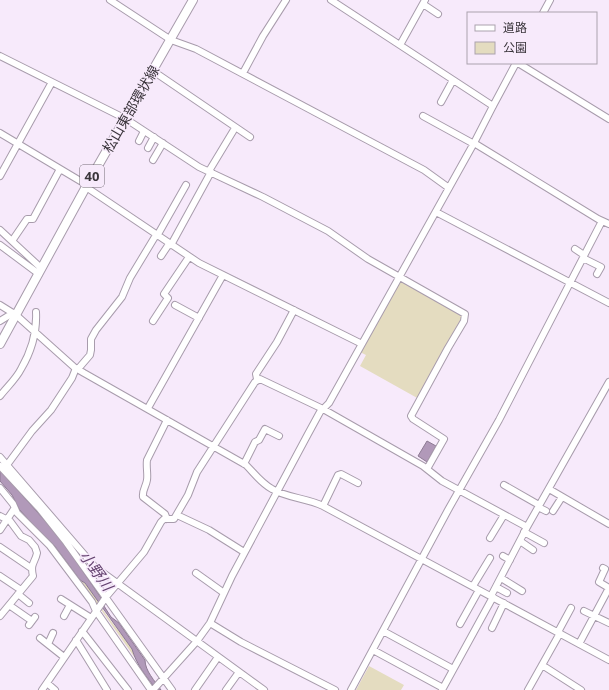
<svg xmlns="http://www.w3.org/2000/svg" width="609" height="690" font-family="'Open Sans','Noto Sans JP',sans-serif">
<rect width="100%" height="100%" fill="#f7eafb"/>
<path fill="#e4dcc0" d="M399,282h4l57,30 3,6 -44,81 -59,-33 6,-11 -6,-3z
M80,580c11,6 16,20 23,30 9,13 20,26 30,40l2,8z
M369,666l35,19 -3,5h-45z"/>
<path fill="#b199b9" stroke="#8d7b93" d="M427,441l9,5 -9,16 -9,-6z
M0,470l61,69 40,59 3,8 7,11 8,6 26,37c0,11 10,21 16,30h-4c-10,-12 -21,-26 -25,-41l-47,-66 -5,-3 -26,-35 -18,-17 -17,-19 -7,-14 -12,-14z"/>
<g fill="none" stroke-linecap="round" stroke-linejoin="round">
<g stroke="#a89cac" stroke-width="8">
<path id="minor" d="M110,0l61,40 25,9 228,121 25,18
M331,0l162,106
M423,4l15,10
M543,13l7,-13
M400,45l25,-45
M0,56l126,63 73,48 64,30 65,34 40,28 97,55 -1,7 -16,27 -37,68 2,3 31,20 -17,30
M518,63l91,56
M153,71l97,66
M243,73l20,-37 23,-36
M441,102l12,-22
M423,116l51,28
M0,133l87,52
M139,141l5,-10
M474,143l124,76 11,5
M148,148l6,-11
M153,160l10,-17
M209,171l26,-43
M0,176l52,-94
M86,187l113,76 163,81
M436,212l173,91
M0,230l41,38
M157,236l29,-51
M12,241l15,-22h6l27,-50
M0,245l39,29
M171,245l40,-73
M575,249l9,6
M161,256l8,-12
M583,258l18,9 -4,7
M0,305l16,10 58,52 10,6 162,92c8,8 15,18 26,24 15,9 35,9 51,17l286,154
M175,305l24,13
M0,321l13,-8
M153,321l15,-23 -4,-4 25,-37
M78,369l12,-14 1,-5v-11l5,-9 26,-33 8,-19 26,-43
M257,379l-1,-5 21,-32 17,-32
M0,396c7,-9 16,-17 21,-27 10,-17 16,-38 15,-57
M148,408l75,-133
M0,457l95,110 169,123
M244,464l11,-22 4,-2 6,-11 14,7
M7,465l25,-34 19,-21 21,-32 4,-10
M0,466l39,42 27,34 106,148
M504,485l35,20
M0,488l13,16 4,9 33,33 42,56 4,9 55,79
M549,489l60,35
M323,506l15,-31 3,-1 17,9
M538,507l8,4
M553,511l9,-14
M177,515l32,15 35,22
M0,516l10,5 11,15 8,4 6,7 2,6c-2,10 -7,10 -4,23l-33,40
M167,519l-2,-5 -22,-17c-1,-7 3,-10 4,-17 1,-6 -1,-13 0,-20l20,-40
M527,527l82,-145
M0,530l14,-21
M524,532l20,11
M490,538l14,-23
M520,541l13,9
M0,547l31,21
M503,556l7,4
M603,568l2,1 -6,13 10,6
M196,573l28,20
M0,576l21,14
M501,578l21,13
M473,586l17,-28
M496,587l11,6
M18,594l11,9
M61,599l30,19
M9,605l23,16
M584,611l25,12
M64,616l6,-11
M210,623l31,19 94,48
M460,624l19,-34
M29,625l6,-8
M492,628l12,-25
M82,631l46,59
M383,631l70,38
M558,632l13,-24
M40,638l24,19
M76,640l31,50
M48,644l5,-11
M579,644l30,-56
M373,650l70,38
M542,665l39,25
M47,683l8,7
M42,690l64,-93 38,-45 17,-30 3,-3h10l14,-24 9,-23 58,-90 5,-3 63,30 100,57 19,15 85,46 -36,69
M153,690l44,-49 13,-18 22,-47 76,-142 12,-22 9,-9 145,-260 19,-37 23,-43
M195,690l23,-33
M226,690l13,-18
M351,690l97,-180 51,-90 103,-199
M442,690l51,-93
M528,690l32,-57"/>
</g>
<g stroke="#a89cac" stroke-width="10">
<path id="major" d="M0,344l87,-159 106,-185"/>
</g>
<use href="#minor" stroke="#fff" stroke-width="6"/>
<use href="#major" stroke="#fff" stroke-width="8"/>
</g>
<g text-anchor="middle" stroke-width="3" stroke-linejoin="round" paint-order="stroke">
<rect fill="#f7eafb" stroke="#736b75" stroke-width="1" x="80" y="165" width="24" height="22" rx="3"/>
<g font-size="13" font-weight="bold" fill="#3a353b">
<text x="92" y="181">40</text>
</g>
<g font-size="14" fill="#3a353b" stroke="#f7eafb">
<text transform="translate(131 109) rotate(-60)" y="5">松山東部環状線</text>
</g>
<g font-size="15" font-style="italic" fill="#64426f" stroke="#f7eafb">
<text transform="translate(96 571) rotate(54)" y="5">小野川</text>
</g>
</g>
<rect x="467" y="12" width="130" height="52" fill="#f7eafb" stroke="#aba2ae"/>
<rect x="475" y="25" width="20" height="6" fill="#ffffff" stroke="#aba2ae"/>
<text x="503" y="32" font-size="12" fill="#3a353b">道路</text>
<rect x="475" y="42" width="20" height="12" fill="#e4dcc0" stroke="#aba2ae"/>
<text x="503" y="52" font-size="12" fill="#3a353b">公園</text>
</svg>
